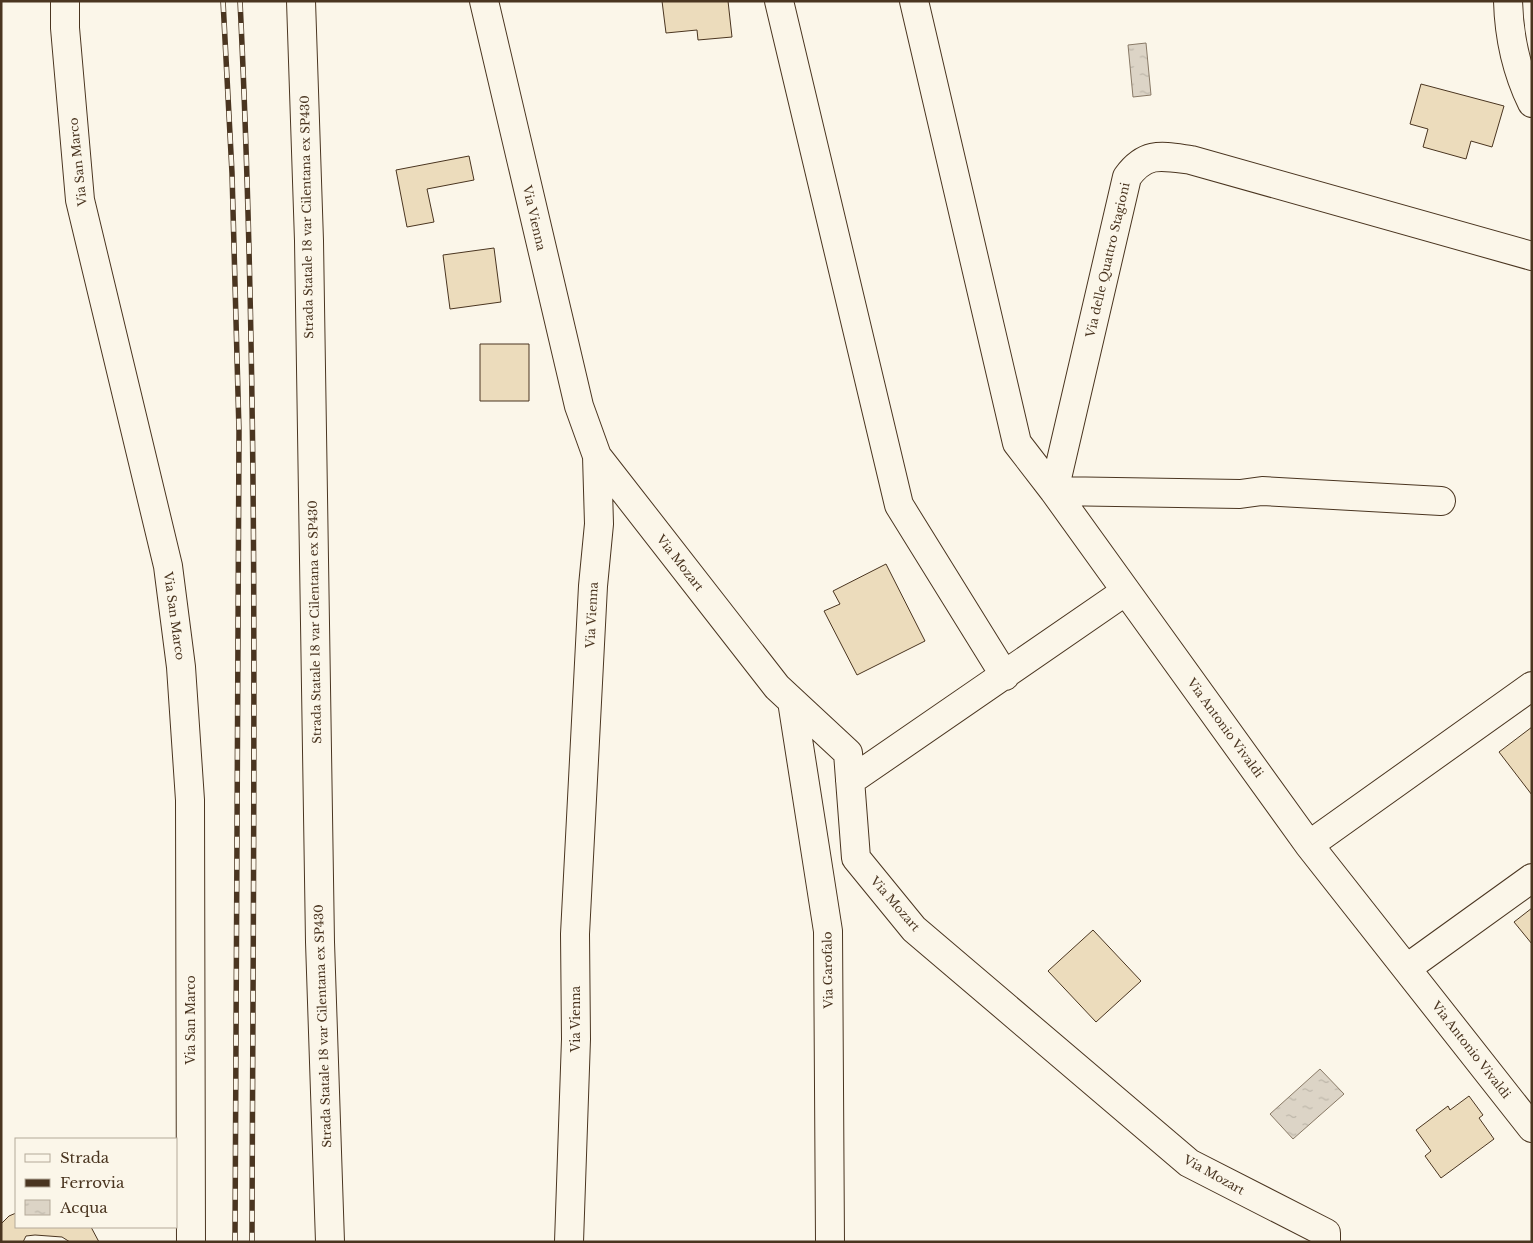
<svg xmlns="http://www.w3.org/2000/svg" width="1533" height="1243" font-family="'Libre Baskerville',serif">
<defs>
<pattern id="water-ripples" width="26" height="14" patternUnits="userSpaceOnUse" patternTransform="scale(1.25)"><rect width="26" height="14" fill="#dcd4c6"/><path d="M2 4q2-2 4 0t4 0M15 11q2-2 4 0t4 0" fill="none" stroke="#beb7aa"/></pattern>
</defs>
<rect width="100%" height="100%" fill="#fbf6e9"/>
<path fill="url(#water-ripples)" stroke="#887966" d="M1146,43l5,52 -18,2 -5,-52z
M1320,1069l24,25 -51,45 -23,-25z"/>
<path fill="#ecdcbc" stroke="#4a3520" d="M662,1h66l4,36 -34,3 -1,-10 -31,3z
M1421,84l83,22 -12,41 -21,-6 -5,18 -43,-12 5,-18 -18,-5z
M469,156l5,24 -47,9 7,33 -27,5 -11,-57z
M494,248l7,54 -51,7 -7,-54z
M480,344h49v57h-49z
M886,564l39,77 -68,34 -33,-64 16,-7 -7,-13z
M1532,727v68l-33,-43z
M1532,908v36l-18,-22z
M1093,930l48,51 -45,41 -48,-51z
M1469,1096l14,19 -4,3 15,21 -53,39 -16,-22 6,-5 -15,-21 32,-24 2,4z
M16,1213v14h75l8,15h-29l-8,-5 -27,-2 -9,1 -3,6h-22v-18l8,-8z"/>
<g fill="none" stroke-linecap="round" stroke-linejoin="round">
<g stroke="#4a3520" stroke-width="30">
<path id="minor" d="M484,1l95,405 18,50 2,68 -6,62 -18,348 1,105 -7,203
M779,1l120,504 106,171
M914,1l103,442 37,48 186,3 22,-3 179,10
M1508,1c1,37 8,69 24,102
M597,456l180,231 71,66 8,105 58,71 275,234 137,70v9
M1126,591l-72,-100 73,-314c19,-26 35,-21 64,-17l341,96
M792,701l36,230 2,311
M850,781l276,-190 183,254 223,283
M1309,845l223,-159
M1407,968l125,-90"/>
</g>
<g stroke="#4a3520" stroke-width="30">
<path id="major" d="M65,1v27l15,172 88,366 13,101 9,133 1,442"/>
</g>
<g stroke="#4a3520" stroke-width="30">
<path id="highway" d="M301,1l8,240 11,701 10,300"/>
</g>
<use href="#minor" stroke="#fbf6e9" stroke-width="28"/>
<use href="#major" stroke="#fbf6e9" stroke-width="28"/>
<use href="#highway" stroke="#fbf6e9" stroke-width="28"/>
<g stroke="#4a3520" stroke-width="5.5">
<path id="rail" d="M223,1l9,172 7,258 -4,811
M240,1c20,413 13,827 12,1241"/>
</g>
<use href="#rail" stroke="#fbf6e9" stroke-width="4" stroke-dasharray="11" stroke-linecap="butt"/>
</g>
<g text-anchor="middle" stroke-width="4" stroke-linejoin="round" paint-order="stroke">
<g font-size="12" fill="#4a3520" stroke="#fbf6e9">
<text transform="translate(78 162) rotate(-96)" y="4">Via San Marco</text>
<text transform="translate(307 217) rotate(-91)" y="4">Strada Statale 18 var Cilentana ex SP430</text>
<text transform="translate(534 218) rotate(77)" y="4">Via Vienna</text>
<text transform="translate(1108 260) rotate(-77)" y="4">Via delle Quattro Stagioni</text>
<text transform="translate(680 563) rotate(52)" y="4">Via Mozart</text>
<text transform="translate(592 615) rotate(-87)" y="4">Via Vienna</text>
<text transform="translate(174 616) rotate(82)" y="4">Via San Marco</text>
<text transform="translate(315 622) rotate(-91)" y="4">Strada Statale 18 var Cilentana ex SP430</text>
<text transform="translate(1225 728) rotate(54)" y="4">Via Antonio Vivaldi</text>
<text transform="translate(895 904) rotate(49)" y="4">Via Mozart</text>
<text transform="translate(828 970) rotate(-91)" y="4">Via Garofalo</text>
<text transform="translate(576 1019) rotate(-90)" y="4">Via Vienna</text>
<text transform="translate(191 1020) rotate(-90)" y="4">Via San Marco</text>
<text transform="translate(323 1026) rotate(-92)" y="4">Strada Statale 18 var Cilentana ex SP430</text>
<text transform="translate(1471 1050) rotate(52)" y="4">Via Antonio Vivaldi</text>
<text transform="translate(1214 1175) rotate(29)" y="4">Via Mozart</text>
</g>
</g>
<rect width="1533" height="1243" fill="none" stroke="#4a3520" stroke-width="5"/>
<rect x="15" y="1138" width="162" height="90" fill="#fbf6e9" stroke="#b4a999"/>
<rect x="25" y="1154" width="25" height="8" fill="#fbf6e9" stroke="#b4a999"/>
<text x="60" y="1163" font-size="15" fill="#4a3520">Strada</text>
<rect x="25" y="1179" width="25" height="8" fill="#4a3520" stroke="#b4a999"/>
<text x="60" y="1188" font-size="15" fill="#4a3520">Ferrovia</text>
<rect x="25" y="1200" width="25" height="15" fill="url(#water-ripples)" stroke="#b4a999"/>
<text x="60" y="1213" font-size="15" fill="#4a3520">Acqua</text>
</svg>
